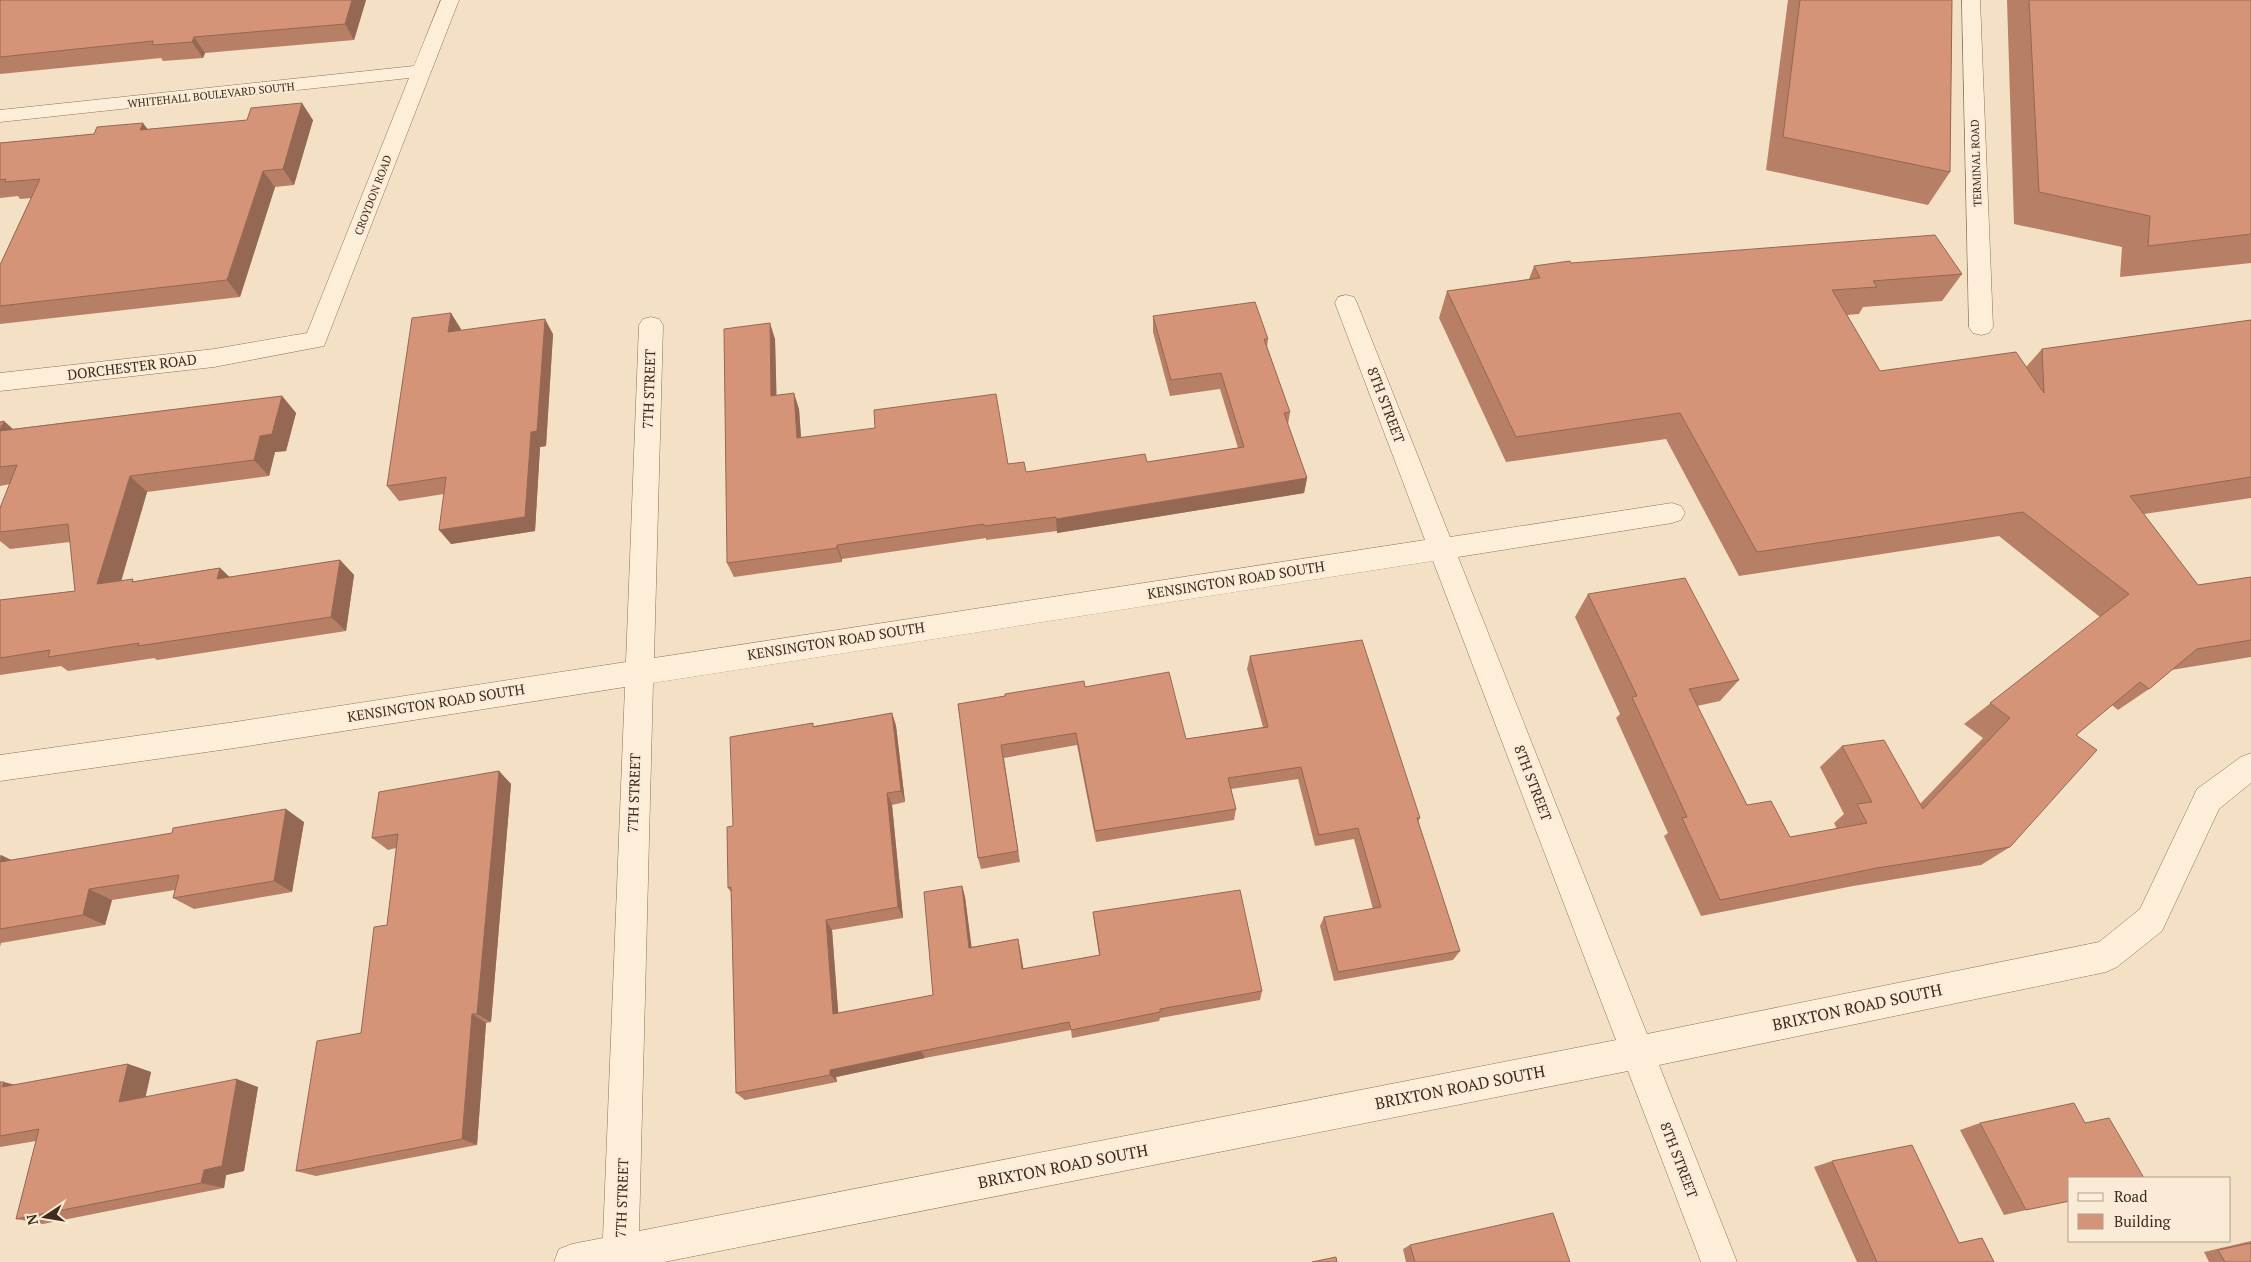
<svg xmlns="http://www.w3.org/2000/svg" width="2251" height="1262" font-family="'PT Serif',serif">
<rect width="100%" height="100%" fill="#f3e0c5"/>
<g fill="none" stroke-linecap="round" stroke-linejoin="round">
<g stroke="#907058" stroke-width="1">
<path id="minor" d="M441,0h18l-135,346 -110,21 -214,24v-18l214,-24 93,-16 102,-255 -409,44v-12l414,-44z
M1962,0h18l13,327 -4,6 -8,2 -8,-2 -4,-6z
M1346,295l8,2 3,6 93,234 222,-34 9,3 4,7 -4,7 -9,3 -214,34 189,477 452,-92 41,-33 57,-120 44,-32 10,-4v30l-32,26 -57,122 -45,36 -11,5 -447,93 78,197h-36l-73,-191 -964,191h-110l5,-13 13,-5 31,-6 22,-551 -390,61 -235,33v-26l235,-33 391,-60 13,-337 4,-6 8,-2 8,2 4,6 -9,333 771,-118 -90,-237 3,-6zM1433,561l183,479 -977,191 14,-548z"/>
</g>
<use href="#minor" fill="#fceed9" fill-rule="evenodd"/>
</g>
<path fill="#b77f66" d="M0,0h366l-12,40 -149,13 -2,5 -40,3 -2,-3 -161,16z
M1788,0h164l-2,172 -22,33 -162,-35z
M2007,0h244v263l-131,14 2,-30 -108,-23z
M313,120l-19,65 -19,2 -35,110 -240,27v-59l31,-67 -11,1 -2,-3 -18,2v-55l148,-14z
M1571,263l391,11 -20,27 -79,6 -4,7 -12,1 33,56 146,-4 16,-18 209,-29v178l-107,16 54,71 53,-8v80l-80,13 -22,19 -31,21 -6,-5 -36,30 -66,112 -29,18 -128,21 -152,30 -37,-80 4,-3 -52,-115 4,-4 -45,-97 13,-23 151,86 -19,21 -23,5 50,99 43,32 47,-8 -3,-6 10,-9 -24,-47 22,-21 78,58 63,-66 -19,-14 136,-107 -101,-81 -260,40 -73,-137 -160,23 -67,-144 8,-27 82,-12 5,-13z
M1153,316l115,23 -1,8 23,65 -2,12 19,54 -3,15 -247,40v-2l-71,9v-2l-144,21v3l-108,15 -7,-14 48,-224 1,57 23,13 2,28 207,27 18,8 121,-10 91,-14 -18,-59 -50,7 -17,-64z
M461,329v2l92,3 -7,112 -6,1 -5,84 -84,13 -7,-50 -45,7 -12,-15z
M282,396l14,17 -10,38 -11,1 -6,24 -122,16 -26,89h15l84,-13 9,9 111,-17 14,15 -8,56 -189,29 -3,-2 -86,13 -7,-5 -61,9v-75l75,-9 -5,-49 -60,7 -10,-8v-33l10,-24 -10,2v-64l13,7z
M1250,656l170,162 -2,4 42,129 -7,9 -119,21 -14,-55 4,-9 49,-8 -19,-70 -39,7 -17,-67 -67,10 5,20 -2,11 -138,22 -19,-97 -73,13 16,104 -39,7 -3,-11 -20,-154 127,-17 101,52 77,-12 -16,-58z
M892,713l4,13 9,76 -13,3 11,113 -71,12 6,83 95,-18 29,-109 3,11 6,50 47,-8 5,30 76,-14 -5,-33 -1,-10 169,79 -2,9 -100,18 -1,3 -87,17 -1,-8 -146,28 -89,19 1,5 -92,18 -9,-7 -5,-201 -3,-4 5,-62 81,-100z
M499,771l12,13 -20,238 -5,1 -9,122 -161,31 -20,-5 65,-138 26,-108 9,-77 -8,2 -16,-12z
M304,822l-12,70 -98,17 -21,-11 2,-8 -63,10 -7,25 -104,18 -1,4v-92l11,5z
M128,1064l23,8 -6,25 113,-10 -14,84 -18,4 -2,13 -181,36 -27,-5 20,-78 -36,6v-65l15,3z
M1980,1123l46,87 -22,5 -44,-85z
M1832,1161l127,82 23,-5 12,24h-137l-43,-95z
M2251,1241v21h-42l-5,-10z
M1410,1245l160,17h-164l-3,-13z"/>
<path fill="#956853" d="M352,0h14l-12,40 -9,-16z
M194,37l11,16 -2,5 -11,-16z
M302,103l11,17 -19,65 -11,-16z
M143,123l13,17 -16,-10z
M263,171l12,16 -35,110 -13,-17z
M451,313l10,16 -3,19 -10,-16z
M545,319l8,15 -7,112 -6,1 -5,84 -84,13 -12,-14 92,-98z
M770,323l5,16 2,72 -6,-15z
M794,393l5,16 3,44 -5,-15z
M282,396l14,17 -10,38 -11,1 -6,24 -15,-16 6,-24z
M4,421l19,17 -23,-7z
M130,476l17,16 -31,107 -19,-15z
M1307,478l-3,15 -247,40 -1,-14z
M837,545l5,14v3l-5,-14z
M340,560l14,15 -8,56 -15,-14z
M220,568l16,15 -19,-4z
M892,713l4,13 9,76 -4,-11z
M499,771l12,13 -20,238 -14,-8z
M887,793l5,12 11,113 -5,-11z
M286,809l18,13 -12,70 -18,-11z
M1,855l24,12 -25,-4z
M962,886l3,11 8,60 -4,-9z
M89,889l23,11 -7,25 -22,-10z
M826,920l6,10 7,92 -6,-8z
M1018,939l2,9 5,30 -3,-9z
M472,1014l14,9 -9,122 -15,-6z
M921,1051l4,7 -89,19 1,5 -7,-7v-5z
M128,1064l23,8 -8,37 -24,-7z
M237,1079l21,8 -14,84 -18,4 -2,13 -23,-5 3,-13z
M4,1082l26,7 -28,-2z"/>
<path fill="#d59477" stroke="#956853" d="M0,0h352l-7,24 -151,13 -2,5 -40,3 1,-4 -153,16z
M1800,0h152l-2,172 -167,-35z
M2029,0h222v234l-103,12 2,-30 -111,-24z
M302,103l-19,66 -20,2 -36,109 -227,26v-41l40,-86 -35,3 1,-3 -6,1v-37l94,-9 3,-7 46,-4 -3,7 107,-10 4,-12z
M1935,235l27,39 -89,7 4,6 -45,3 48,81 136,-19 28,41 -2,-44 209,-29v157l-121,19 68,89 53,-8v63l-54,9 -48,40 -9,-7 -64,53 21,15 -87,97 -133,21 -157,32 -38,-82 5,-1 -55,-120 5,-1 -49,-102 97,-16 54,102 -50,9 58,116 24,-4 19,36 77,-14 -10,-19 15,-2 -30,-56 42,-6 39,69 87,-91 -20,-15 139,-109 -106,-82 -266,40 -77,-139 -164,24 -69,-146 93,-13 -6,-12 36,-5 1,2z
M1255,302l13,37h-4l26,73 -6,1 23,65 -251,41v-2l-72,9v-2l-147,21v3l-110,15 -3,-234 46,-6 1,73 23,-3 3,45 78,-10 -1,-18 122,-16 12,70 16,-2 2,10 119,-18 2,8 97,-15 -23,-74 -50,7 -18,-64z
M451,313l-3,19 97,-13 -8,112 -6,1 -6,85 -86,13 7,-53 -59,9 25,-168z
M282,396l-10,38 -12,2 -6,24 -124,16 -33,108 36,-5 -1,3 88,-14 -3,11 123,-19 -9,57 -193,29 1,-3 -91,14 2,-7 -50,8v-58l75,-9 -7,-67 -68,8v-24l17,-43 -17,2v-36z
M4,421l-4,9v-8z
M1362,640l58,178h-3l43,133 -122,21 -14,-55 57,-10 -23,-79 -39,7 -18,-68 -73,11 8,31 -141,22 -19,-98 -75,12 17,106 -40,7 -20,-154 47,-8v-2l79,-13 1,6 84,-15 17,67 82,-12 -18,-71z
M892,713l9,78 -14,2 11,114 -72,13 7,94 100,-19 -9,-103 38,-6 7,62 49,-9 4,30 78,-14 -7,-43 147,-22 22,101 -102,18v3l-89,18 -2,-8 -148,29 -91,19v5l-94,18 -5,-206 -3,1 -1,-61 6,-1 -3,-89 83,-14v4z
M499,771l-22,243h-5l-10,125 -166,32 21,-130 44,-8 13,-106 13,-2 11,-91 -26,4 7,-46z
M286,809l-12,72 -101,17 6,-23 -90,14 -6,26 -83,14v-67l172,-29 1,-5z
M128,1064l-9,38 118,-23 -15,87 -18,4 -3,13 -185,36 23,-90 -39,7v-54h4l-2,5z
M2074,1103l11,20 24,-5 35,60h-74v23l-44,9 -46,-87z
M1912,1145l47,98 23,-5 12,24h-117l-45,-101z
M1553,1213l17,49h-155l-5,-17z
M2251,1243v19h-26l-7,-12z
M1336,1257l1,5h-25z"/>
<g text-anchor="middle" stroke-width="4" stroke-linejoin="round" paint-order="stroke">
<g font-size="11" fill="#3f2a1e" stroke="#f9ebd5">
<text transform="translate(211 95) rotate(-6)" y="4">WHITEHALL BOULEVARD SOUTH</text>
<text transform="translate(1976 163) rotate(-92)" y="4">TERMINAL ROAD</text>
<text transform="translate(373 195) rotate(-69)" y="4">CROYDON ROAD</text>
</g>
<g font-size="14" fill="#3f2a1e" stroke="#f9ebd5">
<text transform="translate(132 367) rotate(-7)" y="5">DORCHESTER ROAD</text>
<text transform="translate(649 389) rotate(-88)" y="5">7TH STREET</text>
<text transform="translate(1386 405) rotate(69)" y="5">8TH STREET</text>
<text transform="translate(1236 580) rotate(-9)" y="5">KENSINGTON ROAD SOUTH</text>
<text transform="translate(836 641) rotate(-9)" y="5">KENSINGTON ROAD SOUTH</text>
<text transform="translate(436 703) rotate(-9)" y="5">KENSINGTON ROAD SOUTH</text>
<text transform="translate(1533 783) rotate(69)" y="5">8TH STREET</text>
<text transform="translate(634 793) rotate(-88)" y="5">7TH STREET</text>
<text transform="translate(1679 1160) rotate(69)" y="5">8TH STREET</text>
<text transform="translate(622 1198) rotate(-88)" y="5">7TH STREET</text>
</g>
<g font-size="16" fill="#3f2a1e" stroke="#f9ebd5">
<text transform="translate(1857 1007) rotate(-12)" y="6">BRIXTON ROAD SOUTH</text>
<text transform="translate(1460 1087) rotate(-11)" y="6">BRIXTON ROAD SOUTH</text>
<text transform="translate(1063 1166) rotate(-11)" y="6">BRIXTON ROAD SOUTH</text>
</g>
</g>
<rect x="2068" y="1177" width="162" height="65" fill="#f9ebd5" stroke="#af9e8c"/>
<rect x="2078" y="1193" width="25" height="8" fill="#fceed9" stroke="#af9e8c"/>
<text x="2114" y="1202" font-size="15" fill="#3f2a1e">Road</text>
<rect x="2078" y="1214" width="25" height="15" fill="#d59477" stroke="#af9e8c"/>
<text x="2114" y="1227" font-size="15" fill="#3f2a1e">Building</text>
<g transform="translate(45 1217) rotate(258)" stroke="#f9ebd5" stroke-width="4" paint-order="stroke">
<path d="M0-4L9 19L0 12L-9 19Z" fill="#3f2a1e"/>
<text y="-8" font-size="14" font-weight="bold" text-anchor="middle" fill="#3f2a1e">N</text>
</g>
</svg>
